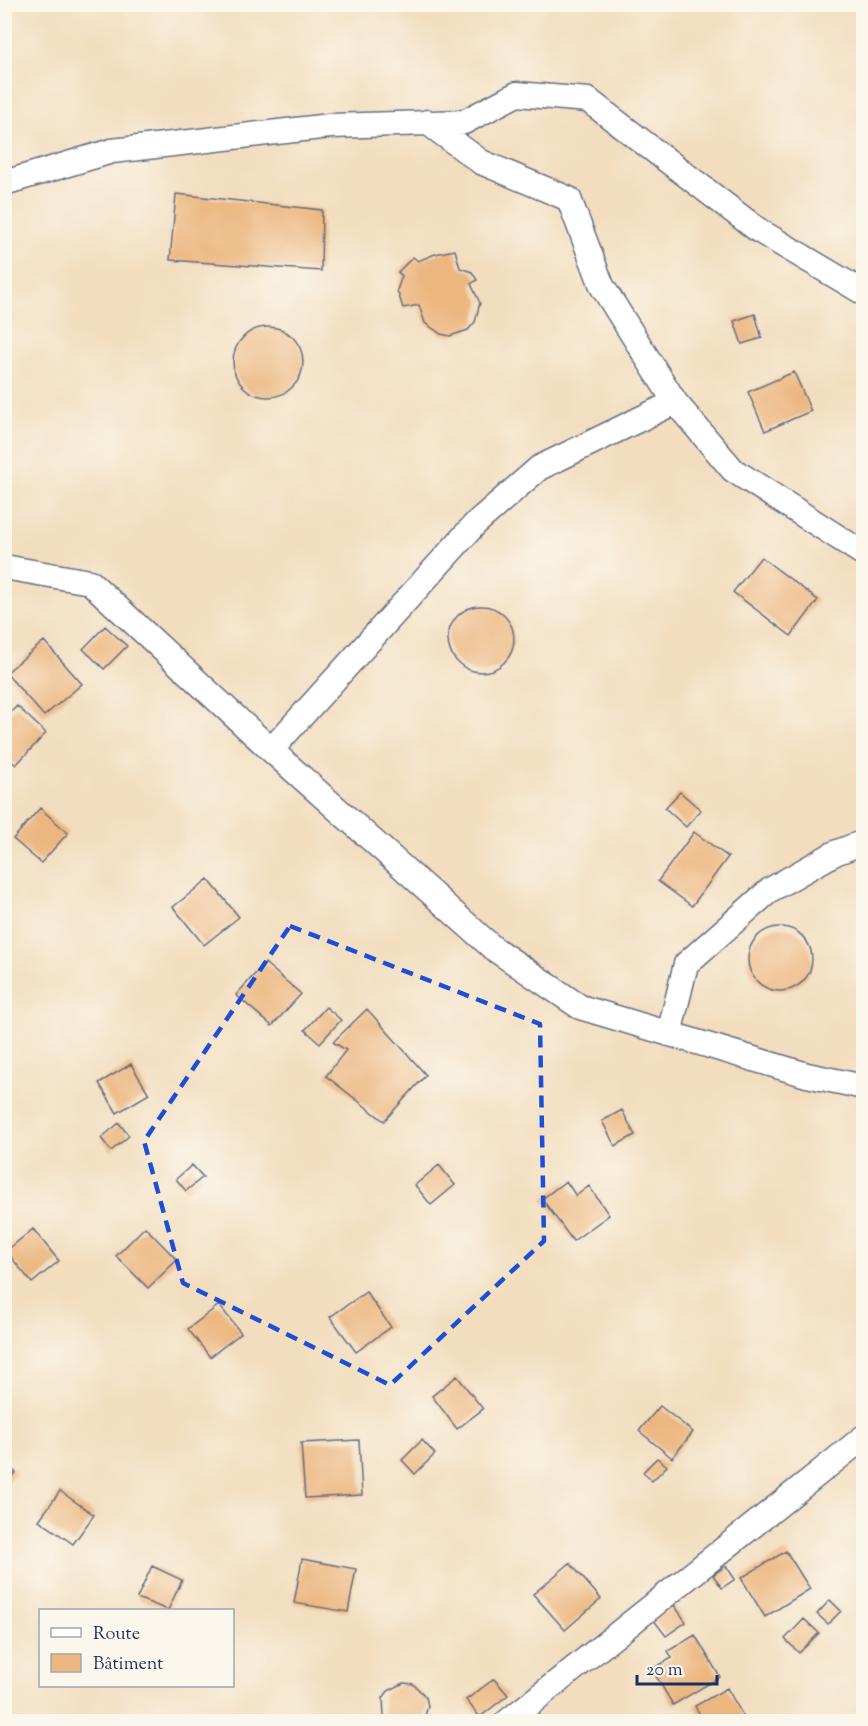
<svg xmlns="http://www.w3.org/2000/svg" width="868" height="1726" font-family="'Sorts Mill Goudy',serif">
<rect width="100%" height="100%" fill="#fbf7ec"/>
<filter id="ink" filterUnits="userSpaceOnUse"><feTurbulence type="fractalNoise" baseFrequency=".0167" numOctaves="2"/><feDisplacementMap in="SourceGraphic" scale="12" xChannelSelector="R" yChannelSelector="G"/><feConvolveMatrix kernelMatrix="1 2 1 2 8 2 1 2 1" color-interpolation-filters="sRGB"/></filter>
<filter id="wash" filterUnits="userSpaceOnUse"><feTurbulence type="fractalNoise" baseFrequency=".008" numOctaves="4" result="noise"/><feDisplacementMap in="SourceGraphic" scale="24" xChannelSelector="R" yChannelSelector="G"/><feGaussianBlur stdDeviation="1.35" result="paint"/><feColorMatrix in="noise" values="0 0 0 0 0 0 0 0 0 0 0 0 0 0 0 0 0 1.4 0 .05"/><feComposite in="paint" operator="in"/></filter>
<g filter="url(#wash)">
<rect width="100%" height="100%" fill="#f2ddbe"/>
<g id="blocks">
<path fill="#ecb67f" d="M176,194l146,16 -1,61 -151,-11z
M455,250l5,18 12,4 5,8 -6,4 9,19 -5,19 -7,8 -18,6 -9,-2 -16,-11 -6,-18 -16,3 -6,-18 5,-14 -4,-4 15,-15 5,4 17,-7z
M755,314l7,24 -20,6 -8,-23z
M233 362a35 35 0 1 1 70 0a35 35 0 1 1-70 0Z
M794,372l17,39 -46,20 -17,-39z
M761,557l57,43 -27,36 -58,-44z
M448 639a33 33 0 1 1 66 0a33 33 0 1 1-66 0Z
M105,626l22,20 -23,23 -21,-20z
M44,641l38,43 -38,32 -38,-43z
M17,706l29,27 -30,32 -12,-10v-36z
M680,792l21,18 -15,17 -21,-19z
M40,808l28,25 -27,30 -28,-24z
M694,832l34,25 -36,49 -34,-25z
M208,879l31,38 -35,28 -31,-38z
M748 959a32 32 0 1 1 64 0a32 32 0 1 1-64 0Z
M265,963l36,31 -29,32 -36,-31z
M326,1007l15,13 -21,23 -15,-13z
M367,1009l59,66 -42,46 -58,-45 20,-26 -13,-8z
M131,1064l18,30 -32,19 -18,-30z
M622,1110l13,25 -20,11 -13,-25z
M119,1123l10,13 -18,15 -10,-13z
M192,1165l11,12 -17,14 -10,-12z
M439,1165l16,20 -24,20 -16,-20z
M566,1181l10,15 13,-10 20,29 -36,26 -31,-42z
M145,1227l32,33 -29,28 -32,-32z
M33,1229l26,32 -27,22 -26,-32z
M366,1292l25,35 -35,25 -26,-35z
M219,1305l22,28 -31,24 -22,-28z
M457,1376l26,33 -26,20 -25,-33z
M660,1406l33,26 -21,26 -33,-27z
M359,1440l3,55 -57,3 -4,-55z
M422,1440l13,14 -20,20 -13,-14z
M657,1458l10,8 -15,15 -9,-9z
M4,1462l12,11 -12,11z
M60,1491l34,24 -21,29 -34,-24z
M786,1551l24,38 -45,28 -24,-39z
M302,1559l54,10 -8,43 -54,-9z
M570,1563l31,36 -36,31 -32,-36z
M152,1566l30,14 -14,30 -31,-12z
M726,1566l9,13 -13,9 -9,-13z
M830,1600l11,11 -13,13 -11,-10z
M674,1605l12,17 -20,14 -13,-17z
M804,1619l15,14 -20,20 -14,-14z
M695,1635l25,42 -47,28 -21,-36 20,-11 -4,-7z
M494,1679l14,16 -28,22 -14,-17z
M404,1683l9,1 13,13 2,9 -5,16h-35l-4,-6 -1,-18 5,-7z
M727,1688l16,28 -11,6h-28l-9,-16z"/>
</g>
</g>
<g filter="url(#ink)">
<use href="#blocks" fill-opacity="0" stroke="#666c80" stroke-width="1.5"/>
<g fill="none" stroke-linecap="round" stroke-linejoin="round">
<g stroke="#666c80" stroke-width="27">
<path id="street" d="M427,122l54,40 88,37 33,87 73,116 58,68 131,84
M4,183l108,-32 218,-25 134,-4 53,-28 71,6 170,130 106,63
M4,567l86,15 181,168 222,198 87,59 227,68 57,12
M271,750l205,-227 63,-55 136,-66
M669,1034l17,-70 84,-74 65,-37 29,-11
M507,1722l357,-285"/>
</g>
<use href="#street" stroke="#fff" stroke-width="24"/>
</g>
</g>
<path fill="none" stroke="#1d4ed8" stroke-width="4.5" stroke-dasharray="12 8" stroke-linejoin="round" d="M290,926l250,98 4,217 -154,144 -207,-102 -39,-142z"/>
<rect width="868" height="1726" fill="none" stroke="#fbf7ec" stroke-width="24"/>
<rect x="39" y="1609" width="195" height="78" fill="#fbf7ec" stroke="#a1a7b3" stroke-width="1.5"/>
<rect x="51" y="1628" width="30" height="9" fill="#ffffff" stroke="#a1a7b3" stroke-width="1.5"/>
<text x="93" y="1639" font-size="18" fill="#1b2f5e">Route</text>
<rect x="51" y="1654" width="30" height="18" fill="#ecb67f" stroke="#a1a7b3" stroke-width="1.5"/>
<text x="93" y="1669" font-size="18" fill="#1b2f5e">Bâtiment</text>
<path d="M637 1675v9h80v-9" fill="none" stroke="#1b2f5e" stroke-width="3"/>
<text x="646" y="1675" font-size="18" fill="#1b2f5e" stroke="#fbf7ec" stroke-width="4.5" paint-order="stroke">20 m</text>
</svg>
